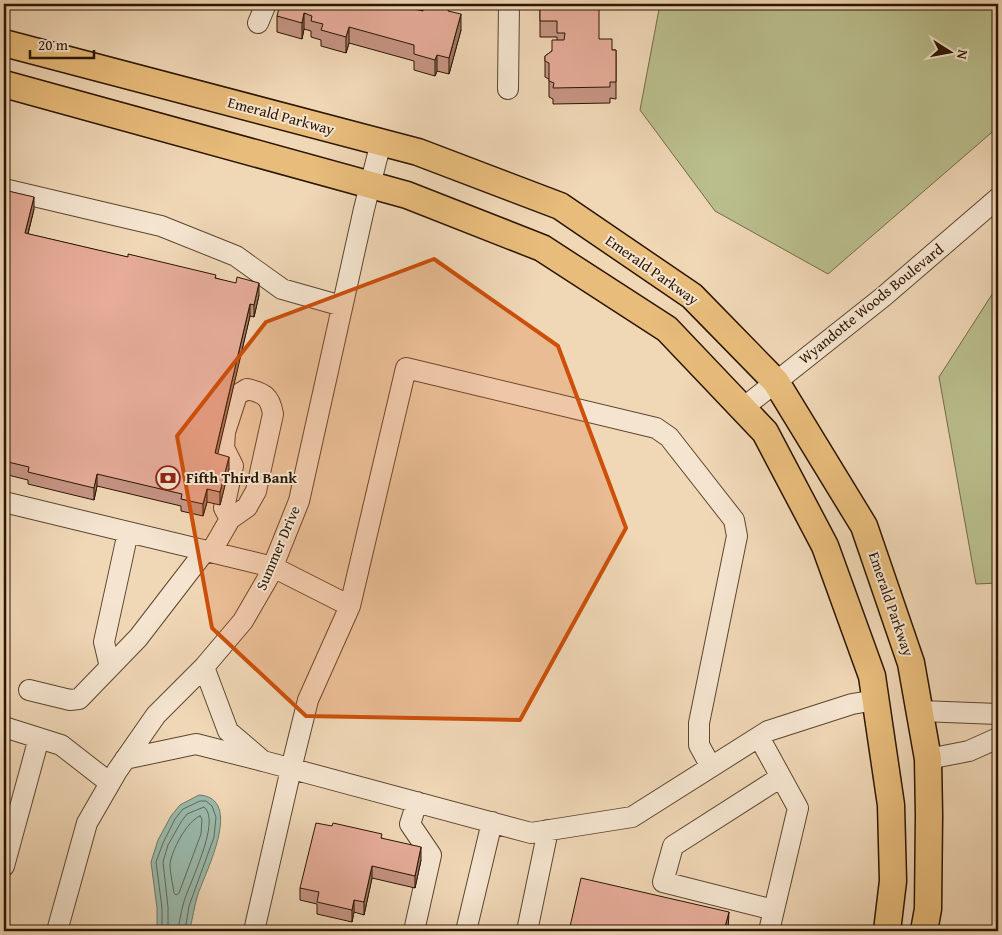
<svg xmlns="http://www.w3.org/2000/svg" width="1002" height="935" font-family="'Gentium Book Plus',serif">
<rect width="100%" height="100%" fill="#f0d7b6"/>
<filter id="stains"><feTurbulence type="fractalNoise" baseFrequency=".004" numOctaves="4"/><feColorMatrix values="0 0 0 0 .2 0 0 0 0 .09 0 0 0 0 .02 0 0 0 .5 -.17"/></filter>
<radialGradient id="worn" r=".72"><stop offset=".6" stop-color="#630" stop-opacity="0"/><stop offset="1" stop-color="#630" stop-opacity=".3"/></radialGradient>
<path fill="#babe8d" stroke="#726a46" d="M660,4h338v123l-170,147 -113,-63 -75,-101z
M998,285v298l-22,1 -37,-207z"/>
<path fill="#9abaac" stroke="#6e7867" d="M199,795c45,3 7,76 -1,99 -4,12 -5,25 -9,37h-32v-23l-6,-46 7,-22 13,-24 9,-11z"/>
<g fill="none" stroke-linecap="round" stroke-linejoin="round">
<path stroke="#626856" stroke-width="1" d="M200,816l2,3 -1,15 -22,59 -3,2 -2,-2c-1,-9 -4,-19 -4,-28 1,-14 17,-44 30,-49z
M162,931v-23l-6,-46 7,-19 12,-24 8,-10 17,-8h6l6,5 4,11 -2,20 -25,69 -4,25
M168,931v-24l-5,-45 5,-17 13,-23 6,-8 17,-7c18,14 -16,78 -21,98 -2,8 -4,18 -5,26"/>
<g stroke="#5c462e" stroke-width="22">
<path id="minor" d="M258,23l8,-19
M508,89l1,-85
M4,189l157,37 75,30 46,33 60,17
M743,408l140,-111 115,-99
M4,502l269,65 77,39 -42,94 -17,69 -37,162
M211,552l19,-33 17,-12 9,-16 17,-77c-3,-18 -9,-21 -26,-25l-10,6 -12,37 -1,16 9,18 -9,42 6,11
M350,606l56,-238 250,60 13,9 65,83 3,16 -38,187v22l12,22
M110,667l-6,-25 24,-110
M29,690l41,10 9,-1 59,-61 67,-87
M921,711l77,3
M4,727l57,18 49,38
M759,737l39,71 -29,123
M125,759l71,-15 67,17 -35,-30 -24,-64
M928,759l41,-8 29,-13
M263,761l268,72 101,-16 136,-86 84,-27 24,-4
M4,866l35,-128
M774,910l-111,-28 10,-36 108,-69
M57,931l30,-108 30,-52 39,-56 48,-48 39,-46 26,-45 30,-75 65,-292 17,-67
M414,931l17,-76 -21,-31 7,-22
M466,931l26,-109
M527,931l21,-101"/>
</g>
<g stroke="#2b1500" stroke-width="29">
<path id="major" d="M4,43l414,109 142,54 132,90 84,86 88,144 47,137 17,96 1,56 -1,94 -4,22
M4,84l403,111 135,53 125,81 98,103 60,114 47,130 19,129 2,76 -6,50"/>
</g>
<use href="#minor" stroke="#f5e5d0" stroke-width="20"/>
<use href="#major" stroke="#e8bc7b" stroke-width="26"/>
</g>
<path fill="#c69484" stroke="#2b1500" d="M417,4v5l6,2h26l12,19 -12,44 -12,-3 -2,5 -21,-6v-9l-65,-18 -3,10 -25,-7v-6l-10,-3v-6l-7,-2 -2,10 -25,-7v-16z
M540,4l59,35 13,11h4v49l-6,-1v5l-57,1v-5l-4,-2v-18l-4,-2v-21l7,-5 5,-11v-3h-17z
M4,190l30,19 -6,25 188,44 43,17 -5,22 -4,-1 -33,138 12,15 -9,36 -13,-3 -4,14 -22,-5v-5l-84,-20 -3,14 -66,-16v-4l-24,-6z
M382,838l39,22 -6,28 -43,-10 -8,37 -10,-3 -2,10 -35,-8v-10l-17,-4v-12z"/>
<path fill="#a1786b" stroke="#2b1500" d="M304,13v16l-2,10v-16z
M461,14v16l-12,44v-16z
M349,27v16l-3,10v-16z
M437,55v16l-2,5v-16z
M34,197v12l-9,36v-12z
M259,283v12l-5,22v-12z
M250,304v12l-35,150v-13z
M229,457v12l-9,36v-13z
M97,474v12l-3,14v-12z
M207,489v13l-4,14v-12z
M421,847v13l-6,28v-12z
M372,866v12l-8,37v-13z
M354,900v12l-2,10v-12z
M729,912l-1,19h-4z"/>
<path fill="#e6ac99" stroke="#2b1500" d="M280,4h136l-2,5 9,2 2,-7h14l10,2 -1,5 13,3 -12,44 -12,-3 -2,5 -21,-6v-9l-65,-18 -3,10 -25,-7 2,-6 -12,-3 1,-5 -8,-3 -2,10 -25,-7z
M540,4h59v35h13v11h4v32h-6v5l-57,1 1,-5 -5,-2v-18l-4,-2v-5l7,-5v-11h12l1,-7h-8v-12h-17z
M4,190l30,7 -9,36 103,24v-3l88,21 -1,3 21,5 1,-6 22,6 -5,22 -4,-1 -35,149 14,4 -9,35 -13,-3 -4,15 -22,-5 1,-5 -85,-20 -3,14 -66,-16 1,-5 -25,-6z
M316,823l16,3 1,-3 49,11 -1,4 40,9 -6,29 -43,-10 -8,36 -10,-2 -2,10 -35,-8 2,-10 -19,-4z
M581,878l148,34 -5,19h-155z"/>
<path fill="#cc4f0a" fill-opacity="0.2" stroke="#cc4f0a" stroke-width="4" stroke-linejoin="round" d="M434,259l124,87 68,182 -106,192 -214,-4 -94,-88 -35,-192 89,-114z"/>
<defs>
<g id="bank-ring" transform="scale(1.25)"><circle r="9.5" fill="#f5e5d0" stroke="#8f2418" stroke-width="1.5"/><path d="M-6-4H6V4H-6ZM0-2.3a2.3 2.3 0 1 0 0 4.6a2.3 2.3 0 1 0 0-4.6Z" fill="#8f2418"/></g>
</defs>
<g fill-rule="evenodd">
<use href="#bank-ring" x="168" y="478"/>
</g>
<g text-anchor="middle" stroke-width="4" stroke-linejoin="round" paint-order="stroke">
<g font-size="15" fill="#2b1500" stroke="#f5e5d0">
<text transform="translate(281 116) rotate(15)" y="5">Emerald Parkway</text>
<text transform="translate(652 270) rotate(35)" y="5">Emerald Parkway</text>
<text transform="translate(871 304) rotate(-39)" y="5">Wyandotte Woods Boulevard</text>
<text transform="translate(278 548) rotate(-67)" y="5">Summer Drive</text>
<text transform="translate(891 604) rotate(71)" y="5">Emerald Parkway</text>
</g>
<g font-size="15" font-weight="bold" fill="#2b1500" stroke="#f5e5d0" text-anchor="start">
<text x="186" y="483">Fifth Third Bank</text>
</g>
</g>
<rect width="1002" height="935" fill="none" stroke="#f0d7b6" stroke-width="20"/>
<rect x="5" y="5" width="992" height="925" fill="none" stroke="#2b1500" stroke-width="2.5"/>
<rect x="10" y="10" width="982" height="915" fill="none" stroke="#2b1500"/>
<g transform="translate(950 52) rotate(101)" stroke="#f5e5d0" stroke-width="4" paint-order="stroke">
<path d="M0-4L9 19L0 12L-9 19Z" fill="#2b1500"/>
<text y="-8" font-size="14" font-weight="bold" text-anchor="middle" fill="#2b1500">N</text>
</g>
<path d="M30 50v8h64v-8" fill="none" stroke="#2b1500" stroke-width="2.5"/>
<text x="38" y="50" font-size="15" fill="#2b1500" stroke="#f5e5d0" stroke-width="4" paint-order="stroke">20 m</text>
<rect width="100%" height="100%" filter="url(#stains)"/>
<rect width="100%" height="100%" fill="url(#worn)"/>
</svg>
